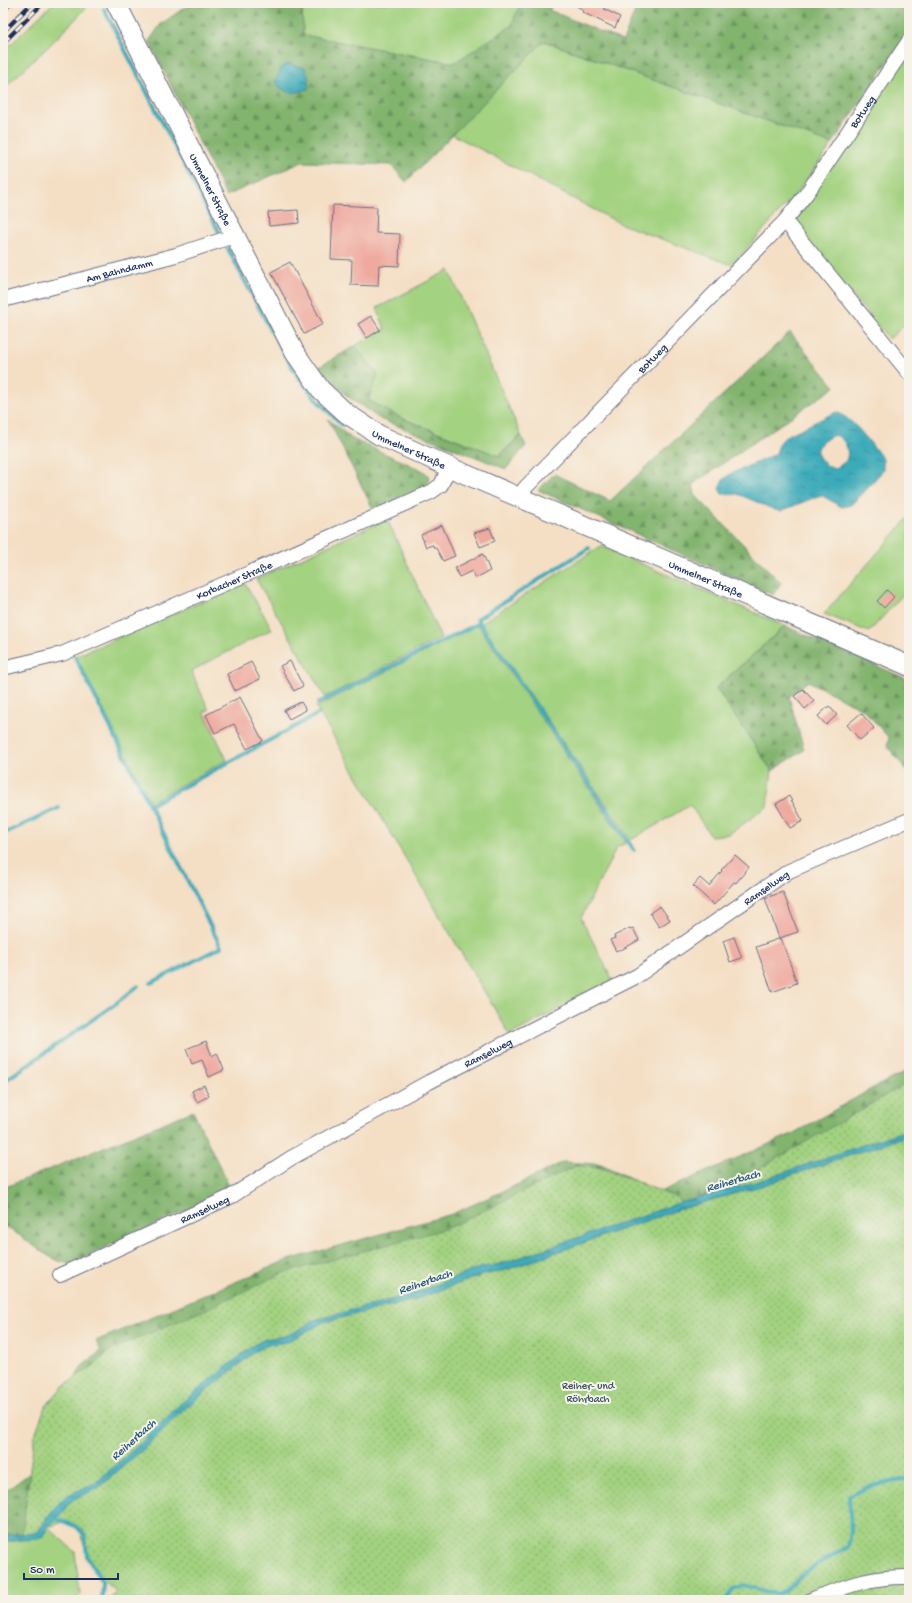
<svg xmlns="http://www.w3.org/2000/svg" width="912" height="1603" font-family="'Gochi Hand',sans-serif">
<defs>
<pattern id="forest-firs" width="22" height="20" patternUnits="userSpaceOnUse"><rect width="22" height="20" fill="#82b46e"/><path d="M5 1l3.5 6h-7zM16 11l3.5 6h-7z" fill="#6a935e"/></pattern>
<pattern id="park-dots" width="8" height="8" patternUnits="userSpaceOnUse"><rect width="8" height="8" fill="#a3d280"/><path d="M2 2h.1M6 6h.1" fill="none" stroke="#84ab6c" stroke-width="1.8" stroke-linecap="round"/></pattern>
<pattern id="water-ripples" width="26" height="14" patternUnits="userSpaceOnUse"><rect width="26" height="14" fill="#3baab9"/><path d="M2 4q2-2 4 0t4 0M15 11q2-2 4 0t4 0" fill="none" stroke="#318b9a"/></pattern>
</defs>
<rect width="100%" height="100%" fill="#f7f3e8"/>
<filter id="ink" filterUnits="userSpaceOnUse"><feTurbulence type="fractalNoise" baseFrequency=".025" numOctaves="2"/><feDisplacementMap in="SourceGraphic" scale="8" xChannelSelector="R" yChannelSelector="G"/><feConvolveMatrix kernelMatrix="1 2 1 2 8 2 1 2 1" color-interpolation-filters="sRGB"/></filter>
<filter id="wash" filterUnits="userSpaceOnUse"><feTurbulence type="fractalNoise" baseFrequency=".012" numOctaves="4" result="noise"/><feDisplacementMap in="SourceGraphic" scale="16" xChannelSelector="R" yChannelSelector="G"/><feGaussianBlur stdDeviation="0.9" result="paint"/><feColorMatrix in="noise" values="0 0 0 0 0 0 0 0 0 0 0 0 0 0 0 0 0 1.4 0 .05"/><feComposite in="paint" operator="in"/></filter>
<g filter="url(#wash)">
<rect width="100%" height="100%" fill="#f4dfc5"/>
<path fill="#a3d280" stroke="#5f806f" d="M53,3h38l-42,43 -46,43v-37z
M302,3h219l-9,23 -58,37 -151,-28z
M544,41l288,103 -33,46 -67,75 -111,-41 -169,-90z
M909,51v270l-20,18 -98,-117z
M449,270l72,165 -22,21 -98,-38 -33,-18 10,-26 -23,-28 30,-17 -8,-21z
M909,517v71l-40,44 -45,-18z
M387,519l54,119 -116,59 -69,-118z
M601,546l184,80 -69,62 56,83 -5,36 -38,27 -18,2 -21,-31 -59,35 -150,-217z
M245,583l27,46 -81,42 18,39 -5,2 23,48 -77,42 -74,-146z
M478,625l148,218 -9,4 -36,71 32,63 -103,54 -194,-328z
M48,1527l27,25 5,42 -3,6h-74v-59h13l30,-8z"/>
<path fill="url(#forest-firs)" stroke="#4e7266" d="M191,3h111l1,32 151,28 57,-37 10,-23h33l-5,7 74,31 15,-38h271v28l-77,113 -288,-103 -138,141 -15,-17 -89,-3 -76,34 -77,-155 12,-17z
M790,332l45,55 -142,97 2,11 86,88 -8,12 -235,-105 16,-16 56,27z
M355,346l23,28 -10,26 33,18 98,38 22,-21 5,11 -20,23 -126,-50 -33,-23 -28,-29z
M328,419l24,20 72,32 5,5 -1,7 -5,6 -49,22z
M785,626l124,54v93l-22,-27 2,-8 -25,-28 -56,-29 -19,16 15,53 -32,21 -56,-83z
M909,1070v59l-878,405 -28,1v-42l38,-28 28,-75 12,-23 20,-16 -5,-10 189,-80 167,-47 69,-31 42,-21 38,2 59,28 132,-58 83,-47z
M193,1111l38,79 -162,74c-26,-5 -42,-28 -66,-38v-38z"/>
<path fill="url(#park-dots)" stroke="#5f806f" d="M909,1082v518h-802l5,-3 4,-6 -20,-16 -15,-38 3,-7 -17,-9 -19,6 -11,6 -15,2 12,-98 11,-30 19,-22 28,-18 18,-17 92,-39 81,-38 165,-45 128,-62 26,2 73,29 9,7 75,-35z"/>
<path fill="url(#water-ripples)" stroke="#2b6c8c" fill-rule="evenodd" d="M287,64l18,4 4,12 -1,9c-15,5 -22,6 -33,-7l7,-15z
M836,412c16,5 37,34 47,47v10l-3,5 -29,31 -9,2 -21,-12 -40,16 -6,-1 -37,-16h-16l-3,-5 3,-8 8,-7 46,-20c2,-9 5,-14 12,-19zM835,435c11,4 15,16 11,26l-11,8c-7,-1 -20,-13 -18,-20 1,-4 4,-5 7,-8 4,-3 6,-5 11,-6z
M909,1129v6l-148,51 -84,24 -174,61 -21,4 -68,25 -90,22 -37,20 -19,3 -11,5 -74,60 -36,36 -50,43 -23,10 -8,8 -3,6 -15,14 -2,6 -7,6 -36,2v-6l34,-2 17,-25 12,-12 29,-13 48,-42 36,-36 75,-60 11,-6 20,-3 14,-6 15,-10 99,-26 69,-27 19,-3 175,-60 83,-23z"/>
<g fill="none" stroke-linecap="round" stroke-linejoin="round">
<path stroke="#3baab9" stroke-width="4" d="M104,9l115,223
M228,249l45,85 24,41 20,25 25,25
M589,548l-112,71 157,231
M75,657l146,290 -70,36
M318,703l161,-80
M150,805l168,-91
M3,834l56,-26
M3,1082l112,-78 23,-18
M52,1517l25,10 8,9 2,21 16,26 -1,17
M727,1600l6,-11 10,-4 33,9 10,-3 15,-16 20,-13 27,-15 3,-15 -2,-36 19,-9 41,-9"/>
</g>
<g id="blocks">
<path fill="#efa99f" d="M572,3h35l-3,6 16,8 -5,11 -33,-16 1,-2z
M333,205l44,2 -1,26 24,1 -1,32 -20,-1 -1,21 -27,-1 1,-25 -21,-1z
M298,210l1,13 -30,3 -1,-14z
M290,262l33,62 -19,10 -33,-62z
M371,316l9,14 -13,8 -9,-14z
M442,525l13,31 -12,5 -7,-13h-2l-1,-3 -7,2 -5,-12z
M490,528l5,13 -15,6 -6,-14z
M483,554l7,17 -15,7 -3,-7 -13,6 -4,-9z
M887,590l7,7 -10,11 -7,-7z
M290,661l13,25 -9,5 -14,-25z
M251,662l9,17 -25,12 -8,-17z
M803,689l11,12 -9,8 -11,-13z
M240,697l23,44 -16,8 -13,-25 -19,9 -9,-18z
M301,702l5,8 -17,9 -5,-9z
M829,706l8,9 -11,10 -8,-9z
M861,713l13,15 -14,12 -13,-15z
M789,796l14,25 -13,7 -14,-24z
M735,855l14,12 -13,16 -2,-1 -20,23 -21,-19 7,-8 9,8 13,-15 -1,-1z
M783,892l15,40 -19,6 -14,-40z
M660,906l10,14 -11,7 -9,-14z
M630,928l1,1 2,-1 6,12 -18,10 -1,-1 -4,2 -6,-11 5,-2 -1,-2z
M734,937l8,21 -12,4 -7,-21z
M781,938l16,45 -25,9 -16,-45z
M206,1041l6,15 5,-3 7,17 -15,7 -7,-17 -10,4 -6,-15z
M204,1085l5,11 -12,6 -5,-11z"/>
</g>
</g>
<g filter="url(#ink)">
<use href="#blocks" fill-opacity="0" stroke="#676d82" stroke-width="1"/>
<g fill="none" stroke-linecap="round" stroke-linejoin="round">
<g stroke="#676d82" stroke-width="16">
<g id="street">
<path d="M785,221l124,152"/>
<path id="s1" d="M3,300l173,-45 58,-19"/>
<path id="s2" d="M520,497l5,-9 260,-267 22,-28 102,-152"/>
<path id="s3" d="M3,668l59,-14 185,-80 184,-82 10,-7 8,-18"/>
<path id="s4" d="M60,1275l172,-79 59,-38 138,-76 208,-106 152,-105 120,-51"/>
<path d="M811,1600c34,-14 60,-24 98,-23"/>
</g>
</g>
<g stroke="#676d82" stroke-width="21">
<g id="secondary">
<path id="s5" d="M116,3l179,350 26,37 25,23 33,22 70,32 460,199"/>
</g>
</g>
<use href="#street" stroke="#fff" stroke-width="14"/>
<use href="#secondary" stroke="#fff" stroke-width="19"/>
<g stroke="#1b2f5e" stroke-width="4.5">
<path id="rail" d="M3,11l8,-8
M3,32l29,-29
M3,43l40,-40"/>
</g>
<use href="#rail" stroke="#f7f3e8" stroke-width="3" stroke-dasharray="9" stroke-linecap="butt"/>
</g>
</g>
<g text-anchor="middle" stroke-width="4" stroke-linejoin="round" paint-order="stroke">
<g font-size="11" fill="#1b2f5e" stroke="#f7f3e8">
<text dy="4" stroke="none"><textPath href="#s2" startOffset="517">Botweg</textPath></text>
<text dy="4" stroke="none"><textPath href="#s5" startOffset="209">Ummelner Straße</textPath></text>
<text dy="4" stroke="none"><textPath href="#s1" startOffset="120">Am Bahndamm</textPath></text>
<text dy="4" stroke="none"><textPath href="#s2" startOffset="192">Botweg</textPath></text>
<text dy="4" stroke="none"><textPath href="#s5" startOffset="545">Ummelner Straße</textPath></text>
<text dy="4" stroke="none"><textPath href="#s5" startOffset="869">Ummelner Straße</textPath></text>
<text dy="4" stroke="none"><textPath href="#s3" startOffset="248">Korbacher Straße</textPath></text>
<text dy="4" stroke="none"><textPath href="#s4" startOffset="807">Ramselweg</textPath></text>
<text dy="4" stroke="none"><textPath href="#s4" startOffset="483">Ramselweg</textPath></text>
<text dy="4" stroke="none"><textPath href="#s4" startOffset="159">Ramselweg</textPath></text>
</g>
<g font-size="11" fill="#3d5866" stroke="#f7f3e8">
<text x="588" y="1389">Reiher- und<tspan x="588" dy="13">Röhrbach</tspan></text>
</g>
<g font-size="12" font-style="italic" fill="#265a7e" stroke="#f7f3e8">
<text transform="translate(733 1180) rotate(-16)" y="4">Reiherbach</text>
<text transform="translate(425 1281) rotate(-19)" y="4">Reiherbach</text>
<text transform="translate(133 1439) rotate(-42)" y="4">Reiherbach</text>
</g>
</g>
<rect width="912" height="1603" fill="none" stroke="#f7f3e8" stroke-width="16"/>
<path d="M24 1573v6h94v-6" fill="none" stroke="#1b2f5e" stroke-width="2"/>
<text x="30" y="1573" font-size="12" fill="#1b2f5e" stroke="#f7f3e8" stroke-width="3" paint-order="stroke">50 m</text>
</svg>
